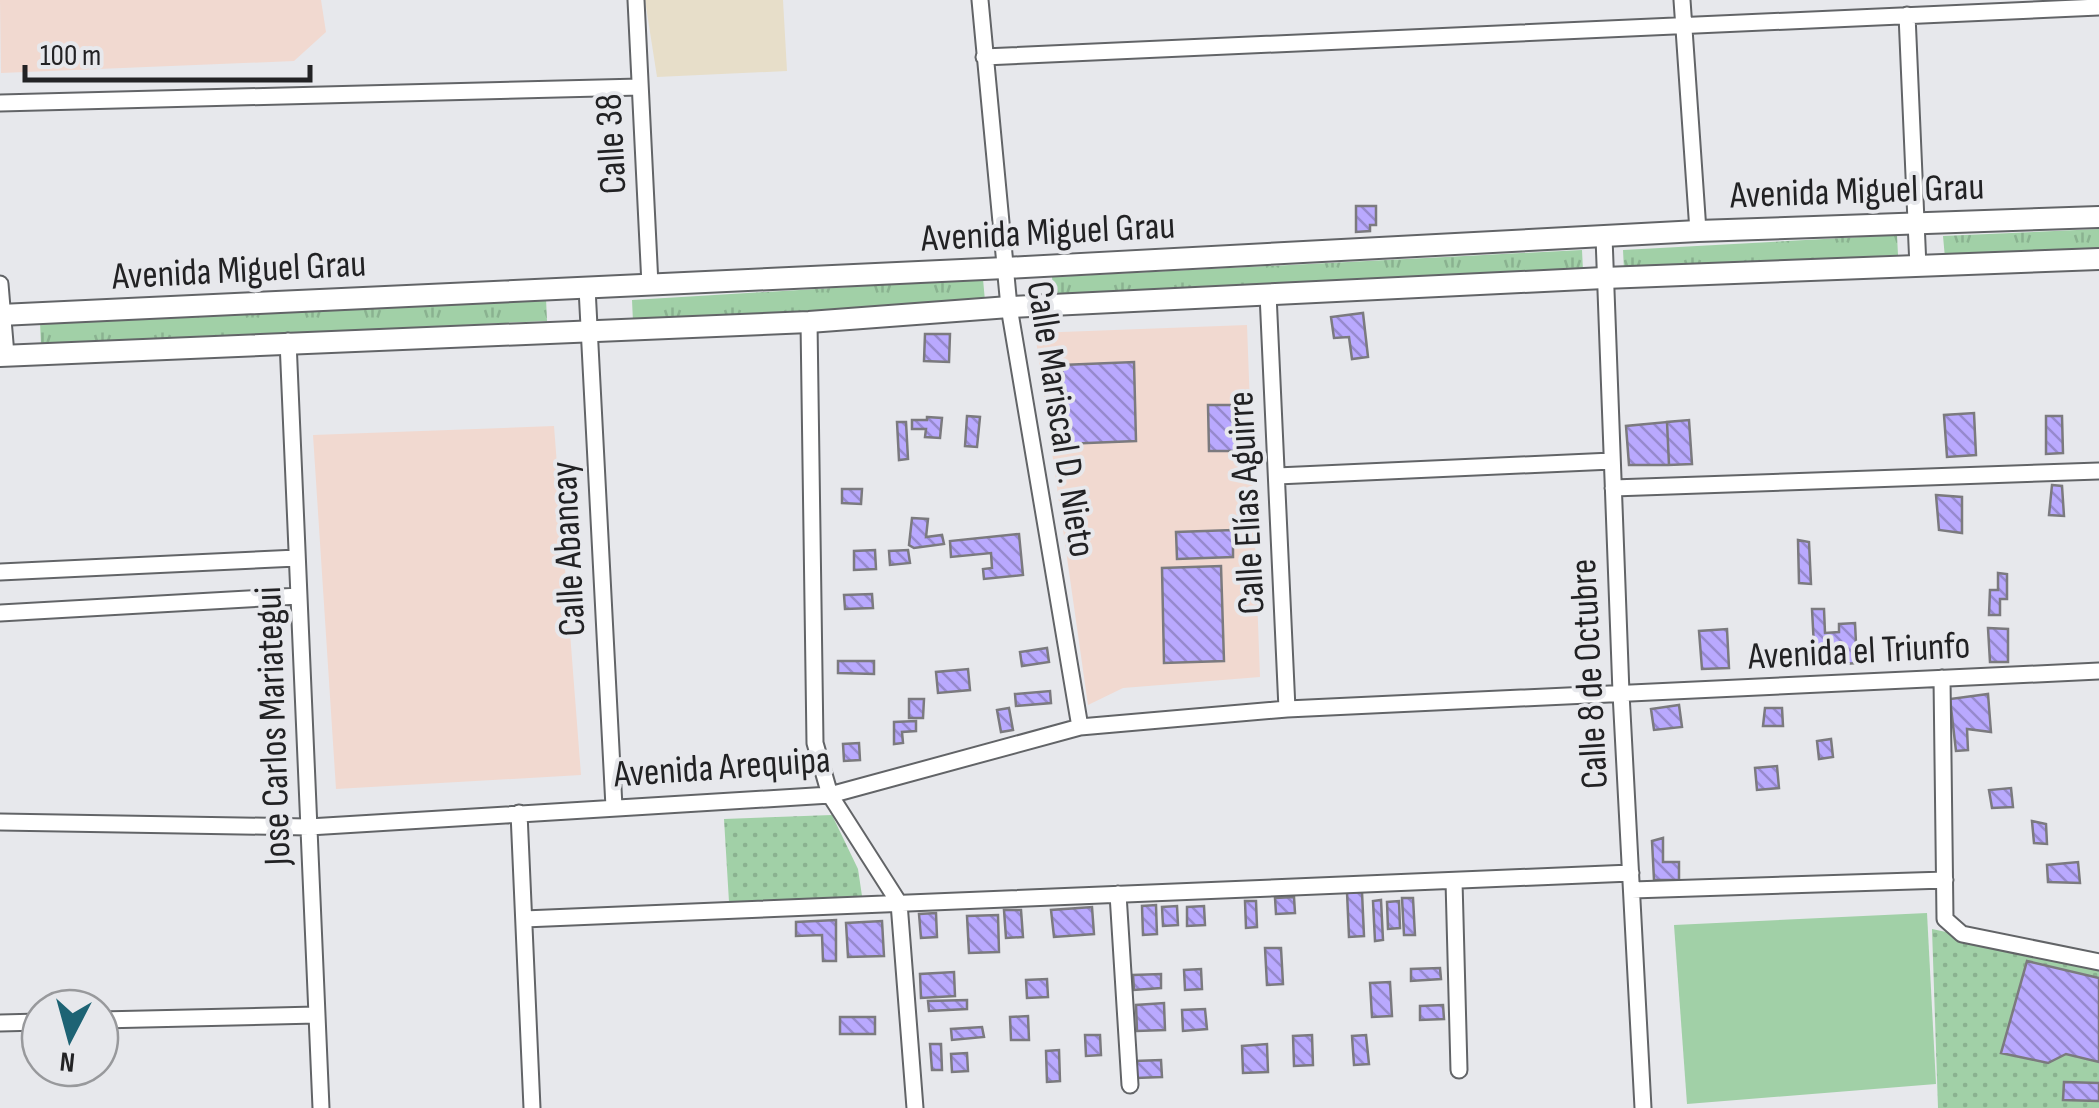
<svg xmlns="http://www.w3.org/2000/svg" width="2099" height="1108" font-family="'Sofia Sans Condensed',sans-serif">
<defs>
<pattern id="grass-tufts" width="24" height="20" patternUnits="userSpaceOnUse" patternTransform="scale(2.5)"><rect width="24" height="20" fill="#a1d0a7"/><path d="M3 7l-1-3M5 7V3M7 7l1-3M15 17l-1-3M17 17v-4M19 17l1-3" fill="none" stroke="#8ab290"/></pattern>
<pattern id="park-dots" width="8" height="8" patternUnits="userSpaceOnUse" patternTransform="scale(2.5)"><rect width="8" height="8" fill="#a1d0a7"/><path d="M2 2h.1M6 6h.1" fill="none" stroke="#8ab290" stroke-width="1.8" stroke-linecap="round"/></pattern>
<pattern id="building-back-hatch" width="6" height="6" patternUnits="userSpaceOnUse" patternTransform="scale(2.5)"><rect width="6" height="6" fill="#b9a9fe"/><path d="M-1 5l2 2M0 0l6 6M5-1l2 2" fill="none" stroke="#9689cd"/></pattern>
</defs>
<rect width="100%" height="100%" fill="#e7e8ec"/>
<path fill="#f1d9d0" d="M0,0h321l5,32 -32,29 -293,12z
M1247,325l13,352 -137,11 -35,17 -53,-372z
M554,426l27,349 -245,14 -23,-354z"/>
<path fill="#e7dec9" d="M645,0h138l4,71 -130,6z"/>
<path fill="url(#grass-tufts)" d="M2099,229v23l-154,6 -2,-22z
M1897,235l1,20 -274,15 -1,-20z
M1582,250l1,21 -529,27 -2,-21z
M983,279l2,22 -352,21 -1,-22z
M546,298l1,23 -506,24 -1,-23z"/>
<path fill="url(#park-dots)" d="M832,815l26,54 4,27 -133,6 -5,-83z
M1932,929l167,35v144h-161z"/>
<path fill="#a1d0a7" d="M1927,913l9,171 -249,20 -13,-179z"/>
<path fill="url(#building-back-hatch)" stroke="#7b7a7e" stroke-width="2.5" d="M1356,206h20v19h-6v6l-14,1z
M1363,313l5,44 -16,2 -3,-22 -15,1 -3,-21z
M925,334h25l-1,28 -25,-1z
M1134,362l2,79 -72,3 -2,-79z
M1208,405h27l1,46h-27z
M1974,413l2,42 -29,2 -3,-42z
M967,416l13,1 -3,30 -12,-1z
M2046,416h16l1,37 -17,1z
M927,417l15,1 -2,20 -15,-1 1,-8h-14v-9h15z
M1689,420l3,44 -23,1 -2,-43z
M897,422h9l2,37 -9,1z
M1667,422l2,43h-40l-3,-39z
M2052,485l10,1 2,30 -15,-1z
M842,489h20l-1,15 -19,-1z
M1936,495l26,2v36l-23,-3z
M912,518l16,1 -2,18 16,-2 2,9 -30,4 -5,-3z
M1233,530v27l-56,2 -1,-27z
M1019,534l4,41 -39,4 -1,-10 9,-1 -1,-15 -40,4 -1,-16z
M1798,540l11,2 2,42 -12,-1z
M875,550l1,19 -22,1v-19z
M908,550l2,13 -20,2 -1,-14z
M1221,566l3,95 -60,2 -2,-95z
M1998,573l9,1v25h-7v16h-11l1,-25h8z
M872,594l1,14 -28,1 -1,-14z
M1812,609h12l1,24 14,-1v-8l16,-1 2,40 -42,3z
M1988,628l20,1v33h-18z
M1727,629l2,39 -27,1 -3,-38z
M1047,648l2,14 -27,4 -2,-14z
M838,661h36v13l-36,-1z
M968,669l2,21 -32,3 -2,-21z
M1050,691l1,12 -35,3 -1,-12z
M1988,694l3,38 -24,-3 1,21 -12,1 -6,-52z
M909,699h15l-1,19h-14z
M1679,705l3,22 -28,3 -3,-21z
M1009,708l4,22 -12,2 -4,-22z
M1765,708h17l1,18h-20z
M916,721v10l-14,1 1,11 -9,1v-22z
M1831,739l2,18 -14,2 -2,-18z
M859,743l1,17 -16,1 -1,-17z
M1777,766l2,22 -22,2 -2,-22z
M2011,788l2,19 -21,1 -3,-18z
M2032,821l14,3 1,20 -13,-1z
M1663,838v24h16v18h-25l-2,-39z
M2078,862l2,21 -32,-1 -1,-17z
M1347,892h15l2,44 -15,1z
M1294,897l1,16 -19,1 -1,-16z
M1402,898h11l2,37h-11z
M1381,900l2,40 -8,1 -2,-40z
M1245,901h11l1,26 -11,1z
M1399,901l1,27 -12,1 -1,-27z
M1156,905l1,29 -14,1 -1,-29z
M1177,906l1,19 -15,1 -1,-19z
M1204,906l1,19 -18,1v-19z
M1092,907l2,27 -40,3 -3,-27z
M1004,910h17l2,27 -17,1z
M936,913l1,24 -16,1 -2,-24z
M998,915l1,37 -30,1 -2,-37z
M836,920v41h-13l-1,-26 -26,1v-14z
M882,921l2,35 -36,1 -2,-34z
M1265,948h16l2,36 -16,1z
M2027,961l72,17v84l-33,-8 -18,9 -47,-10z
M1440,968l1,11 -30,2v-12z
M1201,969l1,20 -17,1 -1,-20z
M954,972l1,24 -34,2 -1,-24z
M1161,974v14l-27,2 -1,-15z
M1047,979l1,18 -21,1 -1,-18z
M1390,982l2,34 -20,1 -2,-34z
M967,1000v9l-38,2 -1,-10z
M1164,1003l1,27 -28,1 -1,-26z
M1443,1005l1,14 -24,1v-14z
M1205,1009l2,20 -24,2 -1,-21z
M1028,1016l1,24h-18l-1,-23z
M840,1017h35v17h-35z
M982,1027l2,10 -32,3 -1,-11z
M1085,1035h15l1,20 -15,1z
M1312,1035l1,30 -19,1 -1,-30z
M1366,1035l3,29 -15,1 -2,-29z
M930,1044h11l1,26h-10z
M1267,1044l1,28 -25,1 -1,-27z
M1059,1050l1,31 -13,1 -1,-31z
M967,1053l1,18 -16,1 -1,-18z
M1161,1060l1,17 -26,1 -1,-17z
M2064,1082l35,1v18l-36,-1z"/>
<g fill="none" stroke-linecap="round" stroke-linejoin="round">
<g stroke="#626467" stroke-width="19">
<path id="minor" d="M636,0l14,285
M980,0l29,307 71,420
M1682,0l16,231
M1907,15l11,252
M984,57l1115,-50
M0,103l640,-16
M1604,237l17,456 22,415
M0,284l6,71
M587,288l27,519
M1268,294l19,415
M809,322l6,421 15,52 69,108 16,205
M288,341l33,767
M1277,476l335,-15
M1613,488l486,-17
M0,572l297,-14
M0,613l299,-17
M1942,678l3,241 17,15 137,28
M519,813l13,295
M0,822l309,5 521,-32 250,-68 207,-18 812,-38
M1454,881l5,189
M1632,890l313,-10
M1118,894l12,191
M524,919l1107,-46
M100,1020l216,-5
M0,1023l40,-1"/>
</g>
<g stroke="#626467" stroke-width="24">
<path id="tertiary" d="M0,315l1005,-47 693,-37 401,-14
M0,356l809,-34 200,-15 595,-29 495,-19"/>
</g>
<use href="#minor" stroke="#fff" stroke-width="15"/>
<use href="#tertiary" stroke="#fff" stroke-width="20"/>
</g>
<g text-anchor="middle" stroke-width="8" stroke-linejoin="round" paint-order="stroke">
<g font-size="38" fill="#222224" stroke="#e7e8ec">
<text transform="translate(610 144) rotate(-93)" y="13">Calle 38</text>
<text transform="translate(1857 190) rotate(-2)" y="13">Avenida Miguel Grau</text>
<text transform="translate(1048 231) rotate(-3)" y="13">Avenida Miguel Grau</text>
<text transform="translate(239 269) rotate(-3)" y="13">Avenida Miguel Grau</text>
<text transform="translate(1062 419) rotate(81)" y="13">Calle Mariscal D. Nieto</text>
<text transform="translate(1245 503) rotate(-93)" y="13">Calle Elías Aguirre</text>
<text transform="translate(567 549) rotate(-93)" y="13">Calle Abancay</text>
<text transform="translate(1859 650) rotate(-3)" y="13">Avenida el Triunfo</text>
<text transform="translate(1588 674) rotate(-93)" y="13">Calle 8 de Octubre</text>
<text transform="translate(272 726) rotate(-92)" y="13">Jose Carlos Mariategui</text>
<text transform="translate(722 766) rotate(-4)" y="13">Avenida Arequipa</text>
</g>
</g>
<g transform="translate(70 1038) rotate(186)"><circle r="48" fill="#e7e8ec" stroke="#98999c" stroke-width="2.5"/>
<path d="M0-8L18 38L0 25L-18 38Z" fill="#1d6374"/>
<text y="-15" font-size="28" font-weight="bold" text-anchor="middle" fill="#222224">N</text>
</g>
<path d="M25 65v15h285v-15" fill="none" stroke="#222224" stroke-width="5"/>
<text x="40" y="65" font-size="30" fill="#222224" stroke="#e7e8ec" stroke-width="8" paint-order="stroke">100 m</text>
</svg>
